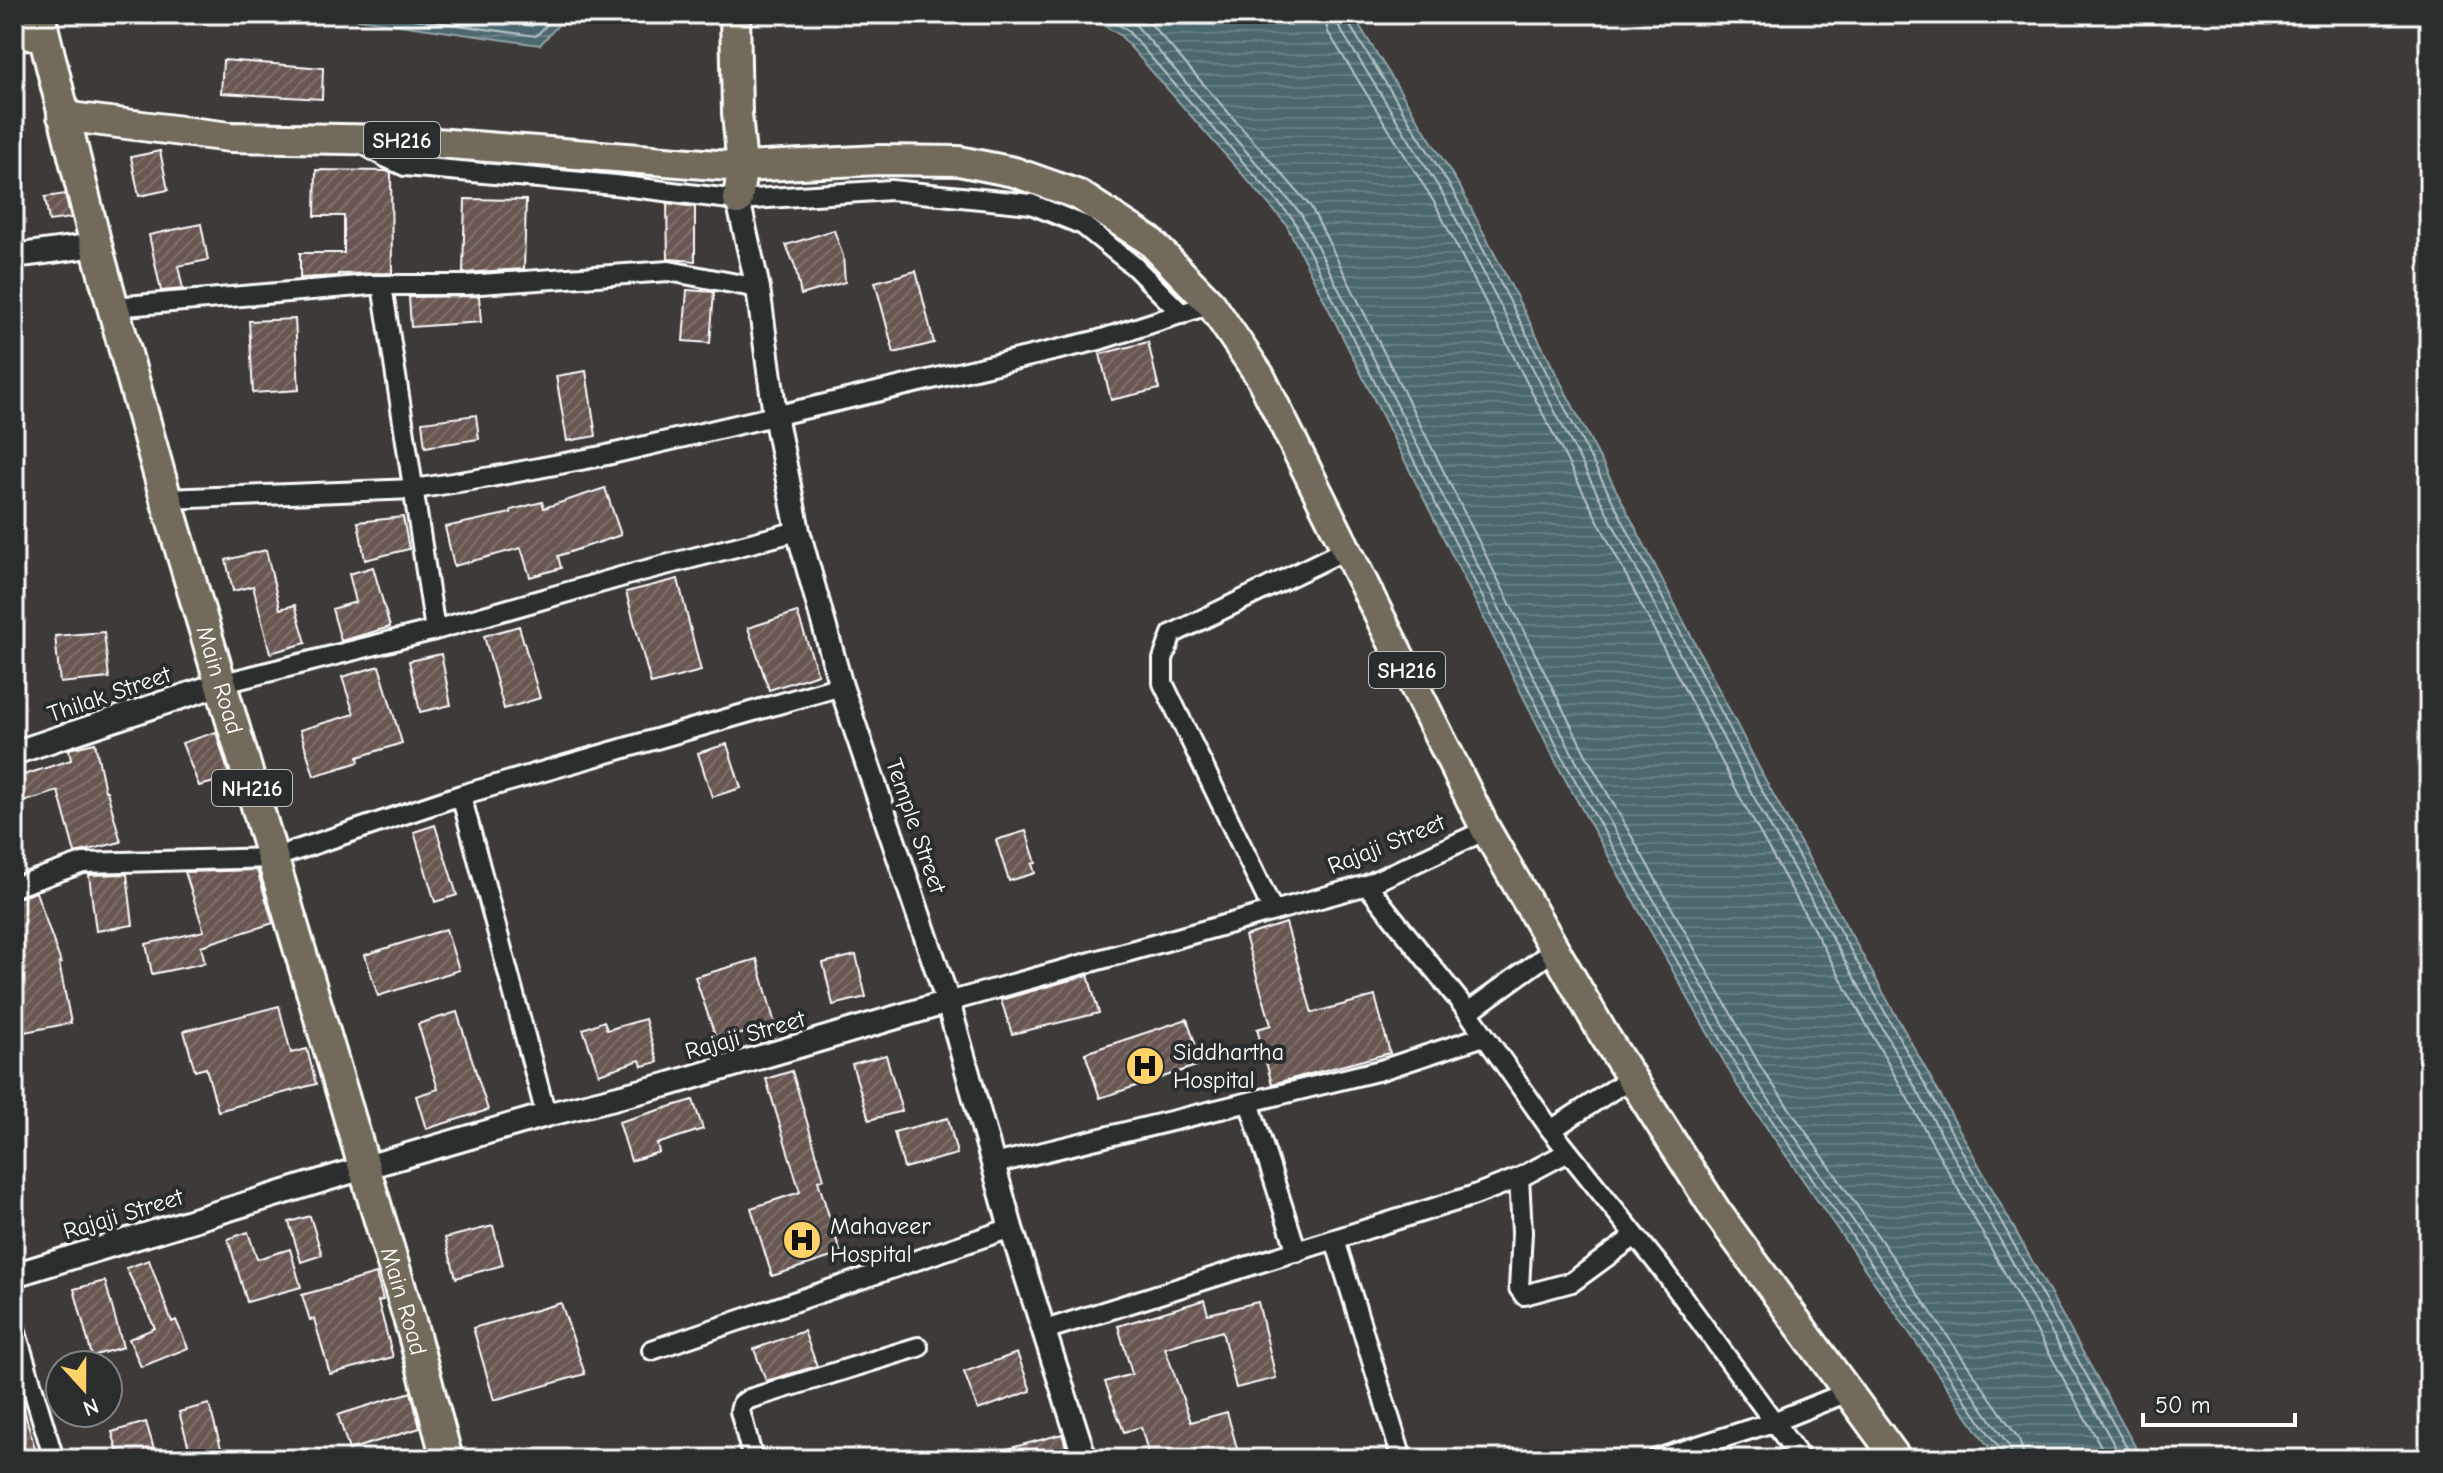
<svg xmlns="http://www.w3.org/2000/svg" width="2443" height="1473" font-family="'Comic Neue',sans-serif">
<defs>
<pattern id="water-rules" width="6" height="5" patternUnits="userSpaceOnUse" patternTransform="scale(2)"><rect width="6" height="5" fill="#4b686e"/><path d="M0 2.5h6" fill="none" stroke="#667f84"/></pattern>
<pattern id="building-hatch" width="6" height="6" patternUnits="userSpaceOnUse" patternTransform="scale(2)"><rect width="6" height="6" fill="#685751"/><path d="M-1 1l2-2M0 6l6-6M5 7l2-2" fill="none" stroke="#7f706b"/></pattern>
</defs>
<rect width="100%" height="100%" fill="#3d3a38"/>
<filter id="ink" filterUnits="userSpaceOnUse"><feTurbulence type="fractalNoise" baseFrequency=".0125" numOctaves="2"/><feDisplacementMap in="SourceGraphic" scale="16" xChannelSelector="R" yChannelSelector="G"/><feConvolveMatrix kernelMatrix="1 2 1 2 8 2 1 2 1" color-interpolation-filters="sRGB"/></filter>
<g filter="url(#ink)">
<path fill="url(#water-rules)" stroke="#93a4a8" stroke-width="2" d="M323,14h245l-28,31z
M1083,14h269l108,173 307,596 375,676h-145l-260,-374 -177,-315 -274,-546 -166,-189z"/>
<g fill="none" stroke-linecap="round" stroke-linejoin="round">
<path stroke="#b7c3c5" stroke-width="2" d="M379,14l157,22 21,-22
M450,14l82,12 12,-12
M1099,14l27,15 167,190 274,547 177,314 257,371 2,8
M1120,14l14,9 167,191 275,547 176,314 257,371 4,13
M1142,14l169,193 275,548 176,314 257,370 6,20
M1324,14l4,18 106,170 306,595 368,662
M1336,14l3,13 105,169 307,596 371,667
M1346,14l1,7 106,170 307,596 373,672"/>
</g>
<path fill="url(#building-hatch)" stroke="#fff" stroke-width="2" d="M223,60l100,8 -1,31 -101,-6z
M160,151l8,39 -29,6 -8,-39z
M316,170l70,1 5,2 1,100 -54,1v2l-38,2v-25h44v-37h-29z
M65,194l6,24 -22,3 -4,-24z
M465,199l61,1 -2,69 -61,4z
M667,203l28,4v54l-27,-2z
M201,224l7,36 -30,6 5,23 -22,2 -12,-56z
M834,230l9,26 2,26 -44,13 -6,-29 -9,-21z
M916,271l18,72 -40,10 -19,-71z
M687,290l27,2 -4,51 -27,-2z
M479,296l2,26 -70,5 -2,-30z
M295,319l4,71 -46,3 -4,-72z
M1148,342l11,47 -48,11 -11,-46z
M586,371l10,65 -29,5 -11,-65z
M476,415l3,24 -54,8 -3,-25z
M605,488l16,47 -63,21 3,12 -31,9 -9,-29 -67,18 -9,-39 66,-14v-3l31,-8 2,6z
M403,517l6,32 -44,11 -7,-38z
M266,550l14,59 15,-4 11,38 -36,10 -17,-67 -20,5 -7,-31z
M373,567l17,60 -49,14 -9,-32 24,-7 -7,-28z
M678,579l23,92 -50,13 -25,-92z
M797,612l21,62 -49,16 -21,-62z
M519,626l21,72 -36,11 -20,-73z
M104,632l5,46 -49,5 -5,-47z
M441,654l10,51 -31,7 -11,-51z
M379,666l23,77 -44,14 1,5 -45,14 -14,-46 54,-16 -12,-37z
M216,732l14,46 -31,8 -17,-43z
M95,743l10,48h2l14,51 -46,11 -17,-62 -44,14v-27l57,-18 -2,-11z
M727,744l14,44 -29,9 -14,-44z
M435,825l22,70 -22,7 -21,-70z
M1026,831l10,32 -4,1 3,9 -26,8 -13,-41z
M257,870l16,53 -72,23 4,17 -53,11 -6,-30 58,-13 -19,-59z
M127,874l6,51 -37,6 -7,-56z
M36,892l25,71h-2l12,60 -57,11v-135z
M1286,923l26,90 63,-17 15,57 -118,31 -15,-55 14,-4 -26,-89z
M446,929l13,41 -81,26 -13,-41z
M856,955l10,42 -33,8 -10,-42z
M757,959l18,65 -58,17 -22,-64z
M1088,975l11,38 -87,21 -11,-34z
M279,1006l12,47 16,-4 9,35 -98,27 -12,-43 -11,3 -11,-40z
M457,1012l31,98 -62,19 -10,-33 22,-7 -20,-65z
M645,1019l13,43 -16,4 -2,-6 -41,14 -16,-45 21,-8 3,9z
M1187,1019l15,45 -102,34 -15,-45z
M886,1055l16,56 -33,9 -17,-56z
M792,1071l32,108 -6,2 23,73 -69,22 -21,-68 49,-16 -34,-113z
M693,1100l10,29 -46,15 2,8 -28,9 -12,-39z
M948,1118l9,36 -53,14 -10,-36z
M310,1216l12,39 -21,7 -12,-40z
M493,1226l10,39 -47,13 -11,-40z
M248,1232l9,27 33,-10 11,38 -54,15 -19,-63z
M149,1260l23,62 4,-2 12,28 -47,19 -12,-28 26,-11 -29,-60z
M376,1274l7,26 -5,1 15,56 -63,17 -16,-55 -4,1 -8,-25z
M105,1281l18,66 -31,9 -18,-67z
M1204,1300l4,14 50,-12 18,76 -40,10 -14,-57 -57,17 26,74 36,-10 13,47h-65v-4l-25,4 -9,-32 -17,5 -19,-50 27,-8 -14,-48z
M561,1303l24,71 -91,26 -21,-72z
M804,1331l13,35 -51,15 -12,-32z
M1017,1353l14,38 -53,19 -14,-38z
M19,1392l19,67h-24v-66z
M411,1392l9,36 -71,22 -11,-35z
M209,1404l15,55h-32l-13,-47z
M146,1422l11,37h-37l-8,-27z
M1062,1434l8,25h-81v-5z"/>
<g fill="none" stroke-linecap="round" stroke-linejoin="round">
<g stroke="#fff" stroke-width="24">
<path id="minor" d="M360,142l25,15 20,9 210,19 123,15 153,-10 140,14 52,21 51,41 48,48
M382,285l53,345
M114,307l256,-22h96l203,-14 89,17
M166,499l248,-10 77,-12 116,-22 492,-115 112,-36
M220,684l215,-54 203,-58 160,-41
M461,795l85,320
M1367,885l101,127 83,118 111,139 139,190
M14,887l69,-24 190,-5 188,-63 380,-109
M1273,911l-110,-228v-24l9,-25 175,-85
M948,1002l419,-117 119,-55
M1468,1012l86,-62
M1249,1102l48,150
M1551,1130l80,-52
M994,1164l387,-94 103,-34
M1519,1178l3,54 -3,56 5,7 48,-13 63,-46
M1335,1240l67,219
M14,1326l40,133
M1045,1330l427,-134 47,-18 49,-26
M652,1350l359,-122
M753,1459l-13,-48 2,-7 7,-5 169,-52
M1657,1459l116,-37 75,-30"/>
</g>
<g stroke="#fff" stroke-width="28">
<path id="tertiary" d="M738,200l20,88 17,127 23,116 43,155 107,316 63,226 74,231
M14,256l82,-11
M14,753l206,-69
M14,1275l349,-107 183,-53 120,-30 282,-83"/>
</g>
<g stroke="#fff" stroke-width="34">
<path id="primary" d="M735,14l2,99 5,54 -4,33
M14,35h29
M62,116l168,21 168,3 344,27 137,-7 80,1 55,11 65,23 71,46 61,63 49,72 226,454 118,205 112,176 181,248"/>
</g>
<g stroke="#fff" stroke-width="36">
<g id="trunk">
<path id="s1" d="M39,14l57,231 70,254 248,836 33,124"/>
</g>
</g>
<use href="#minor" stroke="#2a2d2e" stroke-width="18"/>
<use href="#tertiary" stroke="#2a2d2e" stroke-width="22"/>
<use href="#primary" stroke="#726b5a" stroke-width="28"/>
<use href="#trunk" stroke="#726b5a" stroke-width="30"/>
</g>
</g>
<defs>
<g id="hospital-disc" transform="scale(2)"><circle r="9.5" fill="#ffd166" stroke="#2a2d2e"/><path d="M-5-5h3v3.5h4V-5h3V5h-3V1.5h-4V5h-3Z" fill="#111"/></g>
</defs>
<g fill-rule="evenodd">
<use href="#hospital-disc" x="1145" y="1066"/>
<use href="#hospital-disc" x="802" y="1240"/>
</g>
<g text-anchor="middle" stroke-width="8" stroke-linejoin="round" paint-order="stroke">
<g fill="#2a2d2e" stroke="#bfc0c0" stroke-width="2">
<rect x="364" y="122" width="76" height="36" rx="6"/>
<rect x="1369" y="652" width="76" height="36" rx="6"/>
<rect x="212" y="770" width="80" height="36" rx="6"/>
</g>
<g font-size="22" font-weight="bold" fill="#fff">
<text x="402" y="148">SH216</text>
<text x="1407" y="678">SH216</text>
<text x="252" y="796">NH216</text>
</g>
<g font-size="24" fill="#fff" stroke="#2a2d2e">
<text dy="8" stroke="none"><textPath href="#s1" startOffset="690">Main Road</textPath></text>
<text transform="translate(109 694) rotate(-19)" y="8">Thilak Street</text>
<text transform="translate(916 826) rotate(71)" y="8">Temple Street</text>
<text transform="translate(1386 844) rotate(-22)" y="8">Rajaji Street</text>
<text transform="translate(745 1035) rotate(-16)" y="8">Rajaji Street</text>
<text transform="translate(123 1214) rotate(-17)" y="8">Rajaji Street</text>
<text dy="8" stroke="none"><textPath href="#s1" startOffset="1338">Main Road</textPath></text>
</g>
<g font-size="24" fill="#fff" stroke="#2a2d2e" text-anchor="start">
<text x="1173" y="1060">Siddhartha<tspan x="1173" dy="28">Hospital</tspan></text>
<text x="830" y="1234">Mahaveer<tspan x="830" dy="28">Hospital</tspan></text>
</g>
</g>
<rect width="2443" height="1473" fill="none" stroke="#2a2d2e" stroke-width="48"/>
<rect x="24" y="24" width="2395" height="1425" fill="none" stroke="#fff" stroke-width="3" filter="url(#ink)"/>
<g transform="translate(84 1389) rotate(159)"><circle r="38" fill="#2a2d2e" stroke="#7f8182" stroke-width="2"/>
<path d="M0-6L14 30L0 20L-14 30Z" fill="#ffd166"/>
<text y="-12" font-size="22" font-weight="bold" text-anchor="middle" fill="#ffffff">N</text>
</g>
<path d="M2143 1413v12h152v-12" fill="none" stroke="#ffffff" stroke-width="4"/>
<text x="2155" y="1413" font-size="24" fill="#ffffff" stroke="#2a2d2e" stroke-width="6" paint-order="stroke">50 m</text>
</svg>
